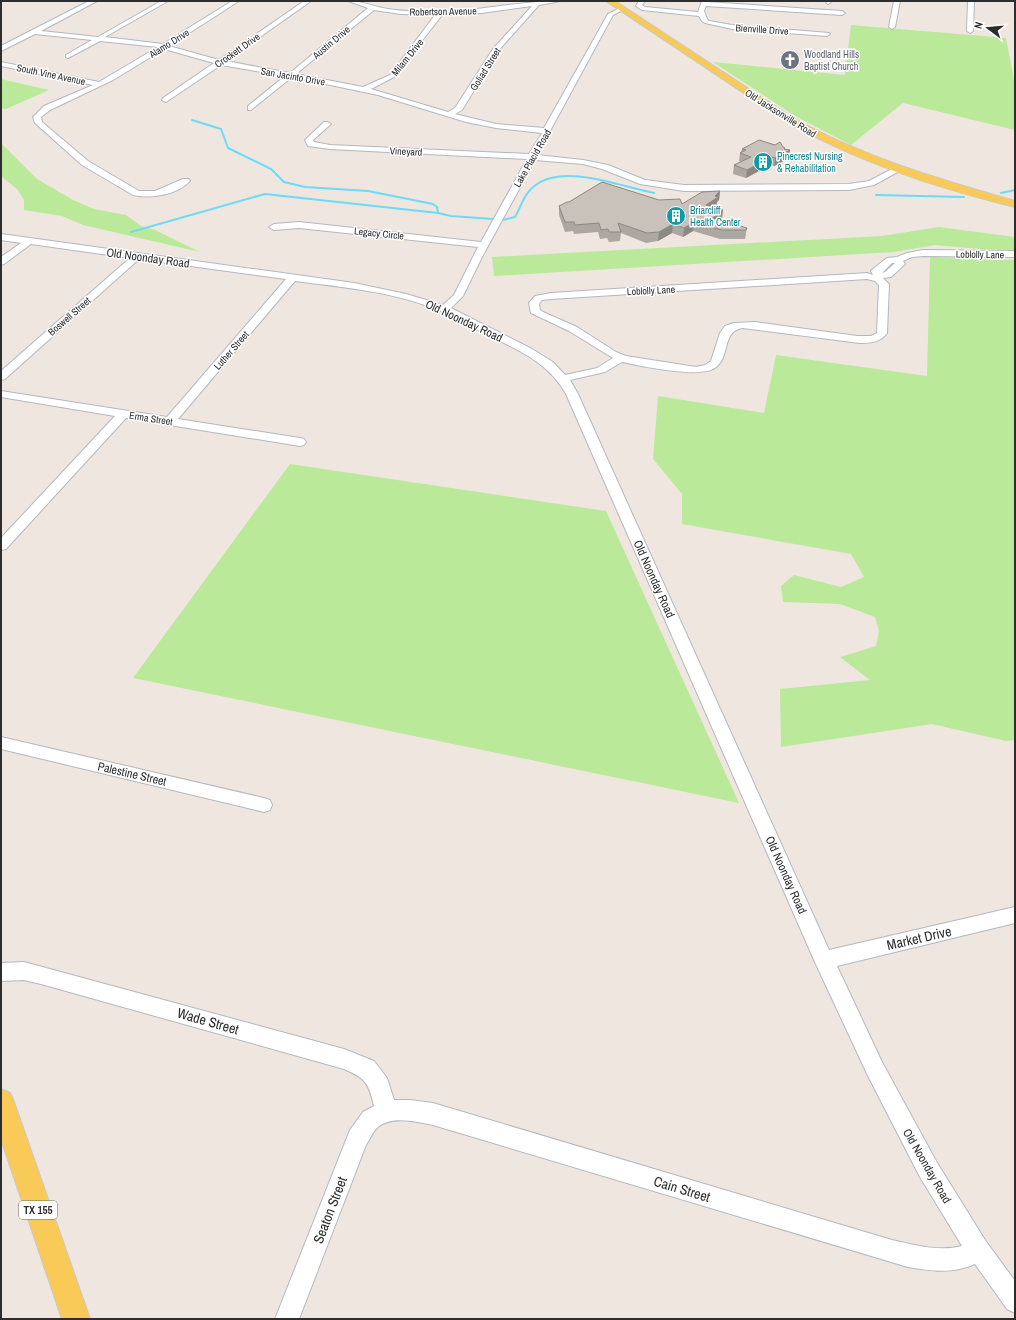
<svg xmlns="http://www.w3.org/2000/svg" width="1016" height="1320" font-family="'Archivo Narrow',sans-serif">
<rect width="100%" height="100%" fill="#efe7df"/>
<path fill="#b9e999" d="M851,25l155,13 9,47v45l-112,-27 -52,42 -56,-29 -82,-54 132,13z
M1,79l48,11 -43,19 -5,-1z
M1,143l36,36 36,21 21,9 32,6 15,11 14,4 45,22 -117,-27 -21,-9 -38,-6v-10l-6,-10 -17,-14z
M939,227l76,10v13l-34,-1 -46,-4 -41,7 -400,24 -2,-19 390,-21z
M930,257l85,3v480l-9,1 -74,-17 -151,23 -1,-58 90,-9 -30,-23 36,-11 3,-15 -4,-14 -35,-13 -57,-2 -2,-16 13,-11 47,12 23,-10 -13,-23 -169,-30v-30l-29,-35 5,-63 106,17 12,-58 151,21z
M290,464l316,47 133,292 -606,-125z"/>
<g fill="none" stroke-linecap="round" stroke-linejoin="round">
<path stroke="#6cdbf7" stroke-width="2" d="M192,120l29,9 7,19 43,21 13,13 21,5 63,4 65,13 4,3 1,6
M1001,193l14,-3
M876,195l88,2
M503,220l12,-3c6,-10 8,-21 17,-29 29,-27 89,-1 122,5
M131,232l134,-38 173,19 13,3 42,3"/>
<g stroke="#b3b7c1" stroke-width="2">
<path id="minor" d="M89,1h8l-56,30 57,6 63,-36h7l-63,36 58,7 69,-43h7l-70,45 50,14 85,-59h7l-85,60 64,12 78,-65 -20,-7c10,0 20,3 30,6 15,4 33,4 48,5 46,1 90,-11 135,-11l-22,4 -41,46 -36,59 -7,4 41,10 48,4 64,-114 14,-7 3,2 -12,6 -76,140 46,5 25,5 37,15 39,5 165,-1 20,-3 27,-14h3l4,2 -29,16 -25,5 -165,1 -44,-7 -38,-15 -19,-5 -48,-4 -53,97 -19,39 -12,12 81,41 21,13 12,13 32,-7 16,-10 -44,-27 -38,-18 -2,-10 6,-7 16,-3 316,-20 6,2 -2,-4 2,-2 14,-11 10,-1 10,-4 16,-3 92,1v6l-92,-1 -11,1 -9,4 2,3 -2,2 -12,11 -8,1 6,6 -2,49c-6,9 -16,10 -27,10l-117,-15c-23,3 -11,31 -30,41 -16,9 -72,-3 -91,-7l-17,10 -35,8 8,14 251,556 186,-43v16l-178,43 45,96 54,99 49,79 30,41v32l-8,-4 -32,-45c-23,10 -43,7 -67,3l-475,-142c-16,-3 -41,-10 -55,2 -5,4 -8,12 -12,18l-67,174h-24l75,-189 13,-18 11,-6c-5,-23 -9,-28 -30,-37l-303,-85 -17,-4 -23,1v-18l23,-1 320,87 30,12 13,17 7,22h16l23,3 459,137c23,5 47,12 70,6l-42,-69 -52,-101 -54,-116 -248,-566c-17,-31 -46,-43 -76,-58 -19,-9 -37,-21 -57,-28 -44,-17 -92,-21 -138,-27l-117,138 122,19 4,1 2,3 -2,3 -4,1 -174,-28 -120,131 -5,1v-12l114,-122 -114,-19v-6l166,26 119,-138 -147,-20 -134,120 -4,1v-9l129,-113 -99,-14 -27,20 -3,1v-8l20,-14 -20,-3v-6l353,49 52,11 37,11 11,-10 24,-48 -179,-19 -25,2 -5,-3 5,-3 25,-2 182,20 46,-83 -197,-10 -22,-3 -3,-6 19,-18h3l4,2 -18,16 1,2 16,3 199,9 13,-21 -46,-5 -30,-6 -88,-27 -86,-18 -41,33h-3v-4l37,-30 -64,-11 -55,37 -4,-2 1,-2 51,-35 -50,-14 -51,31 -63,30 -9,7 1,5 46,39 51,30h16l28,-12h6l1,2c-13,14 -39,18 -57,14l-51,-30 -47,-42 -2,-6 11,-11 49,-21 -92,-19v-4l98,20 59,-35 -58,-6 -32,17 -2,-1v-2l26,-15 -57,-6 -34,17v-5zM532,6l-39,43 -38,59 -7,4 -77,-23 23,-12 48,-62 39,-2zM374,10l27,4 34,1 -45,60 -27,12 -67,-13zM892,263h3l-10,9 -3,1zM867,279l8,2 4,4 -2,48 -6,3h-14l-102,-14 -21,1 -9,3 -5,7 -9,28 -6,4 -9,2 -70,-11 -10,-4 -39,-25 -34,-15 -3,-2 -1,-6 3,-4 9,-1z
M639,1h6l-3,4 3,2 53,5 4,-11h6l-1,1 135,9 3,2 -3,2 -136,-9 -2,5 3,8 2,2 23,4 97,8 1,1 -3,2 -95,-7 -27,-6 -3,-2 -3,-5 -57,-6 -6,-4z
M825,1h6v1l-3,2z
M894,1h6l-5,26 -3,2 -3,-2z
M968,1h6l-1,30 -3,2 -3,-2z
M1,737l263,61 6,2 2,5 -2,5 -6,2 -263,-63z"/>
</g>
<g stroke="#c8c8c8" stroke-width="2">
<path id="major" d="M606,1h9l178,117c70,39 145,61 222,83v6c-79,-19 -157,-45 -228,-85z
M1,1089l9,4 4,9 76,217h-28l-61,-180z"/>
</g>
<use href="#minor" fill="#fff" fill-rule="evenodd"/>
<use href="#major" fill="#faca59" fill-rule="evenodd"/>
</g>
<path fill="#aca7a0" d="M783,147l2,1v1l5,1 -2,9 -14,7 -4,-1 -24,13 -13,-4 1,-9 7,-3 -2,-1 1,-8 1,-1 1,-3z
M720,191l-1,9 -2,2 -1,4 -2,1 8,12 -1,1 26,8 -2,11h-25l-27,-8 -10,6 -11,-4 -14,8 -12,2 -25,-10 -1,8 -11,1 -2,-4 -7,1 -2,-7 -24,2 -1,-3 -8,1 -6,-17v-9l10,-4 90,-2 23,4z"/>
<path fill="#8c8882" d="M785,148l-1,5 6,-3 -2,9 -14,7 1,-8z
M772,157l-2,8 -24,13 1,-8z
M720,191l-1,9 -2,2 -1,4 -12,8 2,-9z
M723,210l-1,9 -10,8 1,-9z
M694,222l-1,9 -10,6 1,-9z
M673,224l-1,9 -14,8 1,-9z"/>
<path fill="#c8c2ba" stroke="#8c8882" d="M759,140l16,5 5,-3 3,5 2,1 -1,1 6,1 -15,8 -3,-1 -25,13 -13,-5 17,-8 -11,-4 6,-3 -4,-1z
M602,182l57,18 21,-1 2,5 20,-12 18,-1 -5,5 3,1 -12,8 17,5 -10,8 34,10 -1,2h-24l-28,-8 -10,6 -11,-4 -14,8 -12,1 -29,-10 3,9h-12l-1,-3 -7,1 -2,-7 -24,2 -1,-3h-9l-6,-16 8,-4h2z"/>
<defs>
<g id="church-disc" transform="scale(1)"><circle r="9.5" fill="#6b7280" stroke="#fff"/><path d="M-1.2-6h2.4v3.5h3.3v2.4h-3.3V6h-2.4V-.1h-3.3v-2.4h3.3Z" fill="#fff"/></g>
<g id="building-disc" transform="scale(1)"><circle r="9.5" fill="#0f9aa8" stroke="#fff"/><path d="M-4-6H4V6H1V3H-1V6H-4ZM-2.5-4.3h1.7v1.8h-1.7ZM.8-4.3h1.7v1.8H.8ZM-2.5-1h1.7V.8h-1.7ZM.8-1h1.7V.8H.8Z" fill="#fff"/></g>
</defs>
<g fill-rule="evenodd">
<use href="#church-disc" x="790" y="60"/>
<use href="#building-disc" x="763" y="162"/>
<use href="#building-disc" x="676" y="216"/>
</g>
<g text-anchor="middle" stroke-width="3" stroke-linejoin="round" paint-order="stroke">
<g font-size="10" fill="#2d2d2d" stroke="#fff">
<text transform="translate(443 11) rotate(-1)" y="4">Robertson Avenue</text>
<text transform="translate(762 29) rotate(4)" y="4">Bienville Drive</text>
<text transform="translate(331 42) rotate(-40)" y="4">Austin Drive</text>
<text transform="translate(169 43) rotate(-32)" y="4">Alamo Drive</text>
<text transform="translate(237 50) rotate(-35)" y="4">Crockett Drive</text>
<text transform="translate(407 57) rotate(-51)" y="4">Milam Drive</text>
<text transform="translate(485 69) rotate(-58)" y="4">Goliad Street</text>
<text transform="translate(51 74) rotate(12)" y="4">South Vine Avenue</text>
<text transform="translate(293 76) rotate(10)" y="4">San Jacinto Drive</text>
<text transform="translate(781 113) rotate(32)" y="4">Old Jacksonville Road</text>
<text transform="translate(406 151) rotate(3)" y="4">Vineyard</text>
<text transform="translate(532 158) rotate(-60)" y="4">Lake Placid Road</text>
<text transform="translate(379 233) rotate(6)" y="4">Legacy Circle</text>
<text transform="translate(980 254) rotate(1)" y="4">Loblolly Lane</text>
<text transform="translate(651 290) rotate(-3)" y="4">Loblolly Lane</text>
<text transform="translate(69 316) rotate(-41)" y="4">Boswell Street</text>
<text transform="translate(231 350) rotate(-49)" y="4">Luther Street</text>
<text transform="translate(151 418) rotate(9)" y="4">Erma Street</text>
</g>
<g font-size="10" fill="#5b616d" stroke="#fff" text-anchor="start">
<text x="804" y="58">Woodland Hills<tspan x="804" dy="12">Baptist Church</tspan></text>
</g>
<g font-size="10" fill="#0d838f" stroke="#fff" text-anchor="start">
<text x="777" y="160">Pinecrest Nursing<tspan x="777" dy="12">&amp; Rehabilitation</tspan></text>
<text x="690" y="214">Briarcliff<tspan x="690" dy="12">Health Center</tspan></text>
</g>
<rect fill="#fff" stroke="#6c6c6c" stroke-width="1" x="19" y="1201" width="38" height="18" rx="3"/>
<g font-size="11" font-weight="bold" fill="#2d2d2d">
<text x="38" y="1214">TX 155</text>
</g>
<g font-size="12" fill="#2d2d2d" stroke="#fff">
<text transform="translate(148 258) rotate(8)" y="4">Old Noonday Road</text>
<text transform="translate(464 321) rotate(25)" y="4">Old Noonday Road</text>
<text transform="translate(654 579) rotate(66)" y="4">Old Noonday Road</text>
<text transform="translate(132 774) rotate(13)" y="4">Palestine Street</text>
<text transform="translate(786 875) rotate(66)" y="4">Old Noonday Road</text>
<text transform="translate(927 1166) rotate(60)" y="4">Old Noonday Road</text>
</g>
<g font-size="14" fill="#2d2d2d" stroke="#fff">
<text transform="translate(919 938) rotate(-13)" y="5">Market Drive</text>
<text transform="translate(208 1021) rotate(16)" y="5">Wade Street</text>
<text transform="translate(682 1189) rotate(17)" y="5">Cain Street</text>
<text transform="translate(330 1210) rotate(-69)" y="5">Seaton Street</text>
</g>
</g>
<rect width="1016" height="1320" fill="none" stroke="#2d2d2d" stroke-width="4"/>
<g transform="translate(988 28) rotate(286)" stroke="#ffffff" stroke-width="3" paint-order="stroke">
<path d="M0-3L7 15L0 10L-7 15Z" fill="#2d2d2d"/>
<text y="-6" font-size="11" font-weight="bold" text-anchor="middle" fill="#2d2d2d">N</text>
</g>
</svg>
